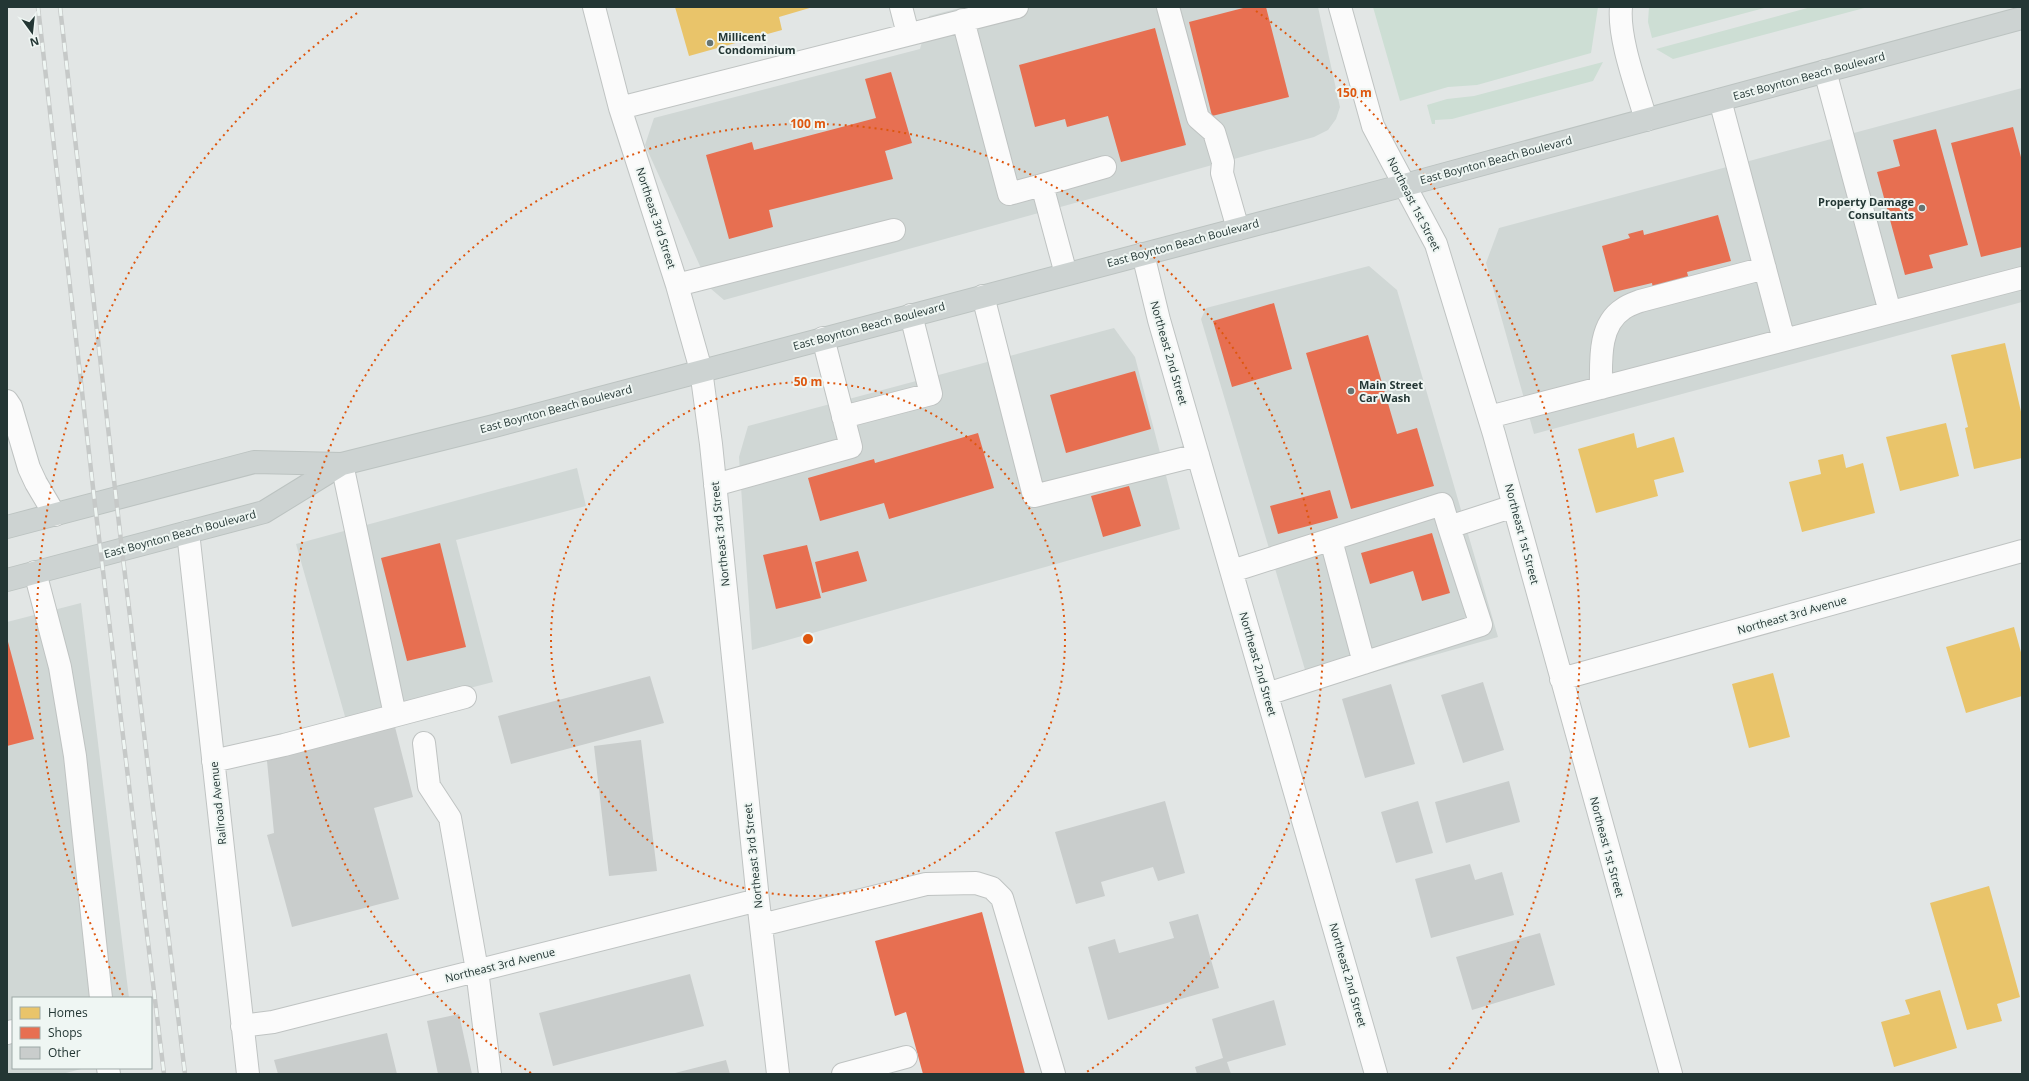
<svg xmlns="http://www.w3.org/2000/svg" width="2029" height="1081" font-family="'Open Sans',sans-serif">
<rect width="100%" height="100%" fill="#e2e6e5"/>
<path fill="#d0d7d5" d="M964,7h354l22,100 -4,12 -8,11 -14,7 -590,163 -14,-12 -65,-143 9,-27 266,-69 9,-33z
M2022,88v214l-488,132 -48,-171 13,-35z
M1369,266l28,24 101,347 -187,53 -110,-371 5,-11z
M1114,328l21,29 45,172 -428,121 -13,-193 9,-31z
M577,468l9,38 -130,34 37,142 -147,38 -50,-176z
M81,603l48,395h-116v70h72l-23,6h-55v-452z"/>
<path fill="#cdded4" d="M1373,7h225l-7,46 -114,32 -29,2 -48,14z
M1649,7h119l-116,31 -4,-16z
M1811,7h57l-195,52 -17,-10z
M1603,62l-10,19 -141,38 -17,1v4h-3l-5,-19 20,-6 27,-3z"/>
<path fill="#e9c46a" d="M675,7h138l-34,10 3,13 -93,26z
M2005,343l17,73v42l-48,11 -9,-41 3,-1 -17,-72z
M1946,423l13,53 -59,15 -14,-54z
M1634,433l3,15 37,-11 10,35 -30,8 4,16 -62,17 -18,-64z
M1843,454l3,14 17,-5 12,50 -73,19 -13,-50 32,-8 -3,-14z
M2014,627l8,29v40l-56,17 -20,-66z
M1773,673l17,64 -41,11 -17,-64z
M1989,886l31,111 -23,7 5,17 -35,9 -37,-127z
M1940,990l17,58 -63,19 -13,-45 29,-8 -5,-14z"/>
<path fill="#e76f51" d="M1247,7h19l23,90 -77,19 -23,-94z
M1155,28l31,117 -65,17 -13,-46 -41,11 -2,-8 -30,8 -16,-62z
M891,72l21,71 -27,8 8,28 -124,31 4,17 -44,12 -23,-84 46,-13 2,8 122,-32 -11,-39z
M2013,127l9,34v86l-41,10 -30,-114z
M1936,129l32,116 -39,10 4,13 -28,7 -28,-103 23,-6 -7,-26z
M1718,215l13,46 -44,11 2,8 -36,9 -1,-6 -38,9 -12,-46 28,-8 -2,-4 15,-4 1,5z
M1274,303l18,66 -60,18 -19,-66z
M1368,335l29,99 20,-6 17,58 -83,23 -45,-156z
M1135,371l16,58 -85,24 -16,-58z
M978,433l16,55 -105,31 -5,-16 -64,18 -12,-43 66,-19 1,4z
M1129,486l12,40 -38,11 -12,-41z
M1330,490l8,28 -60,16 -8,-28z
M1432,533l18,60 -28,8 -9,-30 -43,13 -9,-31z
M440,543l26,104 -59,14 -26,-103z
M807,545l14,53 -45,11 -13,-54z
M858,551l9,30 -45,12 -7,-31z
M7,638l27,101 -27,7z
M982,912l43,162h-102l-17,-62 -11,4 -20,-75z"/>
<path fill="#c9cdcc" d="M650,676l14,47 -153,41 -13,-48z
M1483,682l21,68 -41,13 -22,-68z
M1391,684l24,80 -50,14 -23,-79z
M395,727l18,70 -39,11 25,91 -107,28 -25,-92 7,-2 -7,-72z
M641,740l16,131 -48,5 -15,-130z
M1509,781l11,41 -74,21 -11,-41z
M1165,801l20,72 -27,8 -5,-14 -52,15 4,14 -29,8 -21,-72z
M1418,801l15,52 -37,10 -15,-51z
M1470,864l5,16 27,-8 12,43 -83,23 -16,-59z
M1198,914l21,74 -111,32 -20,-73 27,-8 4,14 55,-15 -5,-16z
M1540,933l15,52 -83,25 -16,-53z
M690,974l14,52 -151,40 -14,-53z
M1274,1000l12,45 -59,17 4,12h-34l-2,-7 28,-9 -11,-39z
M459,1014l13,60h-34l-11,-53z
M387,1033l10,41h-119l-4,-14z
M726,1060l4,14h-55v-1z"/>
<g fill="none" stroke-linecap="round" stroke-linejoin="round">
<g stroke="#bfc3c2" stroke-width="24">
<path id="minor" d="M594,7l26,101 57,177 24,85 10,74 47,456 20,174
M901,7l7,27
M1168,7l30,111 16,14 9,30 -1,11 16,56
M1340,7l33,119 63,118 58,190 177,640
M1621,7c-3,32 16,81 25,113
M963,20l46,174 33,-9 24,89
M1825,71l65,241
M1720,100l64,240
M620,108l397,-101
M1042,185l63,-18
M1143,254l16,66 217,754
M677,285l217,-55
M983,296l51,200 164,-41
M1601,388c0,-26 -3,-63 22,-79 5,-4 12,-6 17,-8l125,-33
M7,401l4,6 18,61 7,15 19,32
M843,417l88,-23 -20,-79
M1489,417l533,-139
M342,464l53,251
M715,485l136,-38 -28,-109
M188,532l60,542
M1331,540l33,123
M1232,571l210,-67 7,23
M35,572l25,95 15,89 26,242
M1561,679l461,-128
M1267,694l214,-69 -32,-98 65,-21
M424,743l5,43 21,32 27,152 13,104
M213,761l71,-16 181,-48
M761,925l165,-41 50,-1 16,5 10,10 52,176
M242,1026l31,-4 485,-122
M7,1033l6,-2
M108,1068l1,6
M843,1074l63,-17"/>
</g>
<g stroke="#bcc3c1" stroke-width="24">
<path id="major" d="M7,527l247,-65 88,2 152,-38 911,-241 617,-167
M7,580l257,-68 78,-48"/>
</g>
<use href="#minor" stroke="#fbfbfb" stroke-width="22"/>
<use href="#major" stroke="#cdd3d2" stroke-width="22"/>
<g stroke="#c6c9c8" stroke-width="4.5">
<path id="rail" d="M38,7l57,498 69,569
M60,7l62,543 63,524"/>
</g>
<use href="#rail" stroke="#eff6f3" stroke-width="3" stroke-dasharray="9" stroke-linecap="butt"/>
</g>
<g fill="none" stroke="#de570e" stroke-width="2" stroke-dasharray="2 4">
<circle cx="808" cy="639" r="257"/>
<path d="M531 1073A515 515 0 1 1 1085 1073"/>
<path d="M123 995A772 772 0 0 1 360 11M1256 11A772 772 0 0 1 1448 1071"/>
</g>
<g fill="#667472" stroke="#eff6f3" stroke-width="1.5">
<circle cx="710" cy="43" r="4"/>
<circle cx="1922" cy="208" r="4"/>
<circle cx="1351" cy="391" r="4"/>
</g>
<g text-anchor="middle" stroke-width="4" stroke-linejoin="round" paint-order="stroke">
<g font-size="11" font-weight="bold" fill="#233634" stroke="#eff6f3" text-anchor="start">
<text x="718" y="41">Millicent<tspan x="718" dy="13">Condominium</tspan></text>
<text x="1914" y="206" text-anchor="end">Property Damage<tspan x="1914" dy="13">Consultants</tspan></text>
<text x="1359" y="389">Main Street<tspan x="1359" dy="13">Car Wash</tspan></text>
</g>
<g font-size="11" fill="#233634" stroke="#eff6f3">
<text transform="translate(1809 76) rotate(-15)" y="4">East Boynton Beach Boulevard</text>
<text transform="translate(1496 160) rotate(-15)" y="4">East Boynton Beach Boulevard</text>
<text transform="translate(1414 204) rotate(63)" y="4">Northeast 1st Street</text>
<text transform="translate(656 218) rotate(72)" y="4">Northeast 3rd Street</text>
<text transform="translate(1183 243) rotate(-15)" y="4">East Boynton Beach Boulevard</text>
<text transform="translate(869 326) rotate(-15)" y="4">East Boynton Beach Boulevard</text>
<text transform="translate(1169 353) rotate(74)" y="4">Northeast 2nd Street</text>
<text transform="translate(556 409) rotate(-15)" y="4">East Boynton Beach Boulevard</text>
<text transform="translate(180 534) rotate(-15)" y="4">East Boynton Beach Boulevard</text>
<text transform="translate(720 534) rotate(-96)" y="4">Northeast 3rd Street</text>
<text transform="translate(1522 534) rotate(75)" y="4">Northeast 1st Street</text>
<text transform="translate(1792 615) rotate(-16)" y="4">Northeast 3rd Avenue</text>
<text transform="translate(1258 664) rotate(74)" y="4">Northeast 2nd Street</text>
<text transform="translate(218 803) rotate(-96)" y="4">Railroad Avenue</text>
<text transform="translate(1607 847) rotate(75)" y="4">Northeast 1st Street</text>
<text transform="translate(753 856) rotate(-96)" y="4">Northeast 3rd Street</text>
<text transform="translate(500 965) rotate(-14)" y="4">Northeast 3rd Avenue</text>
<text transform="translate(1348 975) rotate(74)" y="4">Northeast 2nd Street</text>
</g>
</g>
<circle cx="808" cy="639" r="6" fill="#de570e" stroke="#eff6f3" stroke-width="2"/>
<g font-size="12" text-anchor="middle" font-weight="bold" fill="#de570e" stroke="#eff6f3" stroke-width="4" stroke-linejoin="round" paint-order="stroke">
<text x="1354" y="97">150 m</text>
<text x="808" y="128">100 m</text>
<text x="808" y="386">50 m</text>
</g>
<rect width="2029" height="1081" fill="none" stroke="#233634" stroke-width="16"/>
<rect x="12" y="997" width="140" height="72" fill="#eff6f3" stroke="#9da9a7"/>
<rect x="20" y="1007" width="20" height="12" fill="#e9c46a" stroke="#9da9a7"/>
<text x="48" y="1017" font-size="12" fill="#233634">Homes</text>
<rect x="20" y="1027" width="20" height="12" fill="#e76f51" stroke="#9da9a7"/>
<text x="48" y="1037" font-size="12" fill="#233634">Shops</text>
<rect x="20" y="1047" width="20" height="12" fill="#c9cdcc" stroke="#9da9a7"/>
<text x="48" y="1057" font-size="12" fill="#233634">Other</text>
<g transform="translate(32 32) rotate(165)" stroke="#eff6f3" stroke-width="3" paint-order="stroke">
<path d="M0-3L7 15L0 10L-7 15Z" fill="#233634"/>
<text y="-6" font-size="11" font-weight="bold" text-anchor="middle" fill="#233634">N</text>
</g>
</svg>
